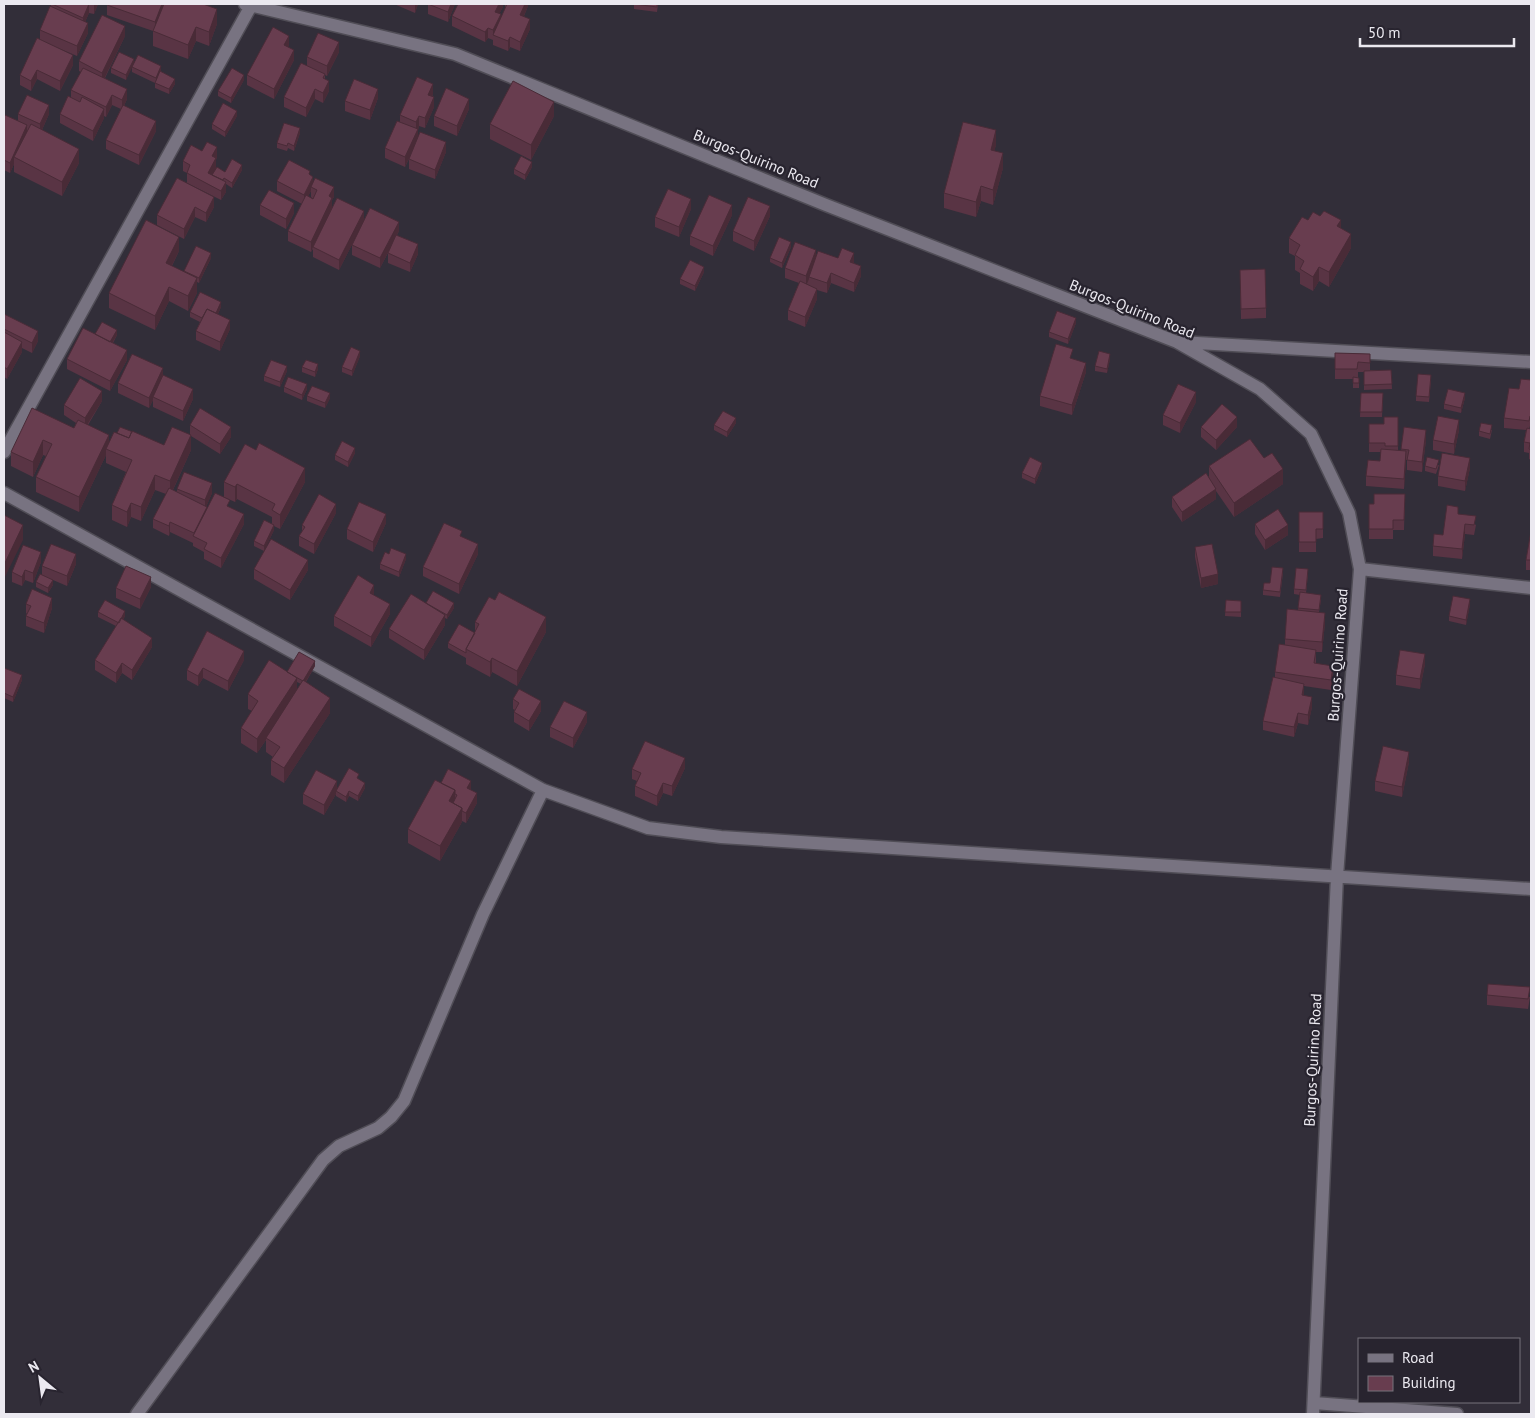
<svg xmlns="http://www.w3.org/2000/svg" width="1535" height="1418" font-family="'PT Sans',sans-serif">
<rect width="100%" height="100%" fill="#322e39"/>
<g fill="none" stroke-linecap="round" stroke-linejoin="round">
<g stroke="#504d56" stroke-width="15">
<path id="minor" d="M245,4l210,50 371,151 351,137 83,47 51,45 38,79 11,56 -23,307 -24,538
M1179,342l352,20
M4,452l248,-448
M4,493l539,297 105,38 73,9 810,52
M1360,569l171,19
M1314,1403l143,11
M137,1414l186,-254 16,-14 39,-18 13,-11 13,-16 79,-187 60,-124"/>
</g>
<use href="#minor" stroke="#787381" stroke-width="12"/>
</g>
<path fill="#593444" fill-rule="evenodd" d="M51,4h47l-4,10 -5,-1 -4,9 3,11 -11,23 -19,-8 15,17 -13,26 -23,-12 -6,12 -11,-6v-10l20,-36v-9l11,-24z
M394,4h24l-3,9z
M428,4h27l-7,18 -20,-8z
M503,4v3l-4,7 2,4 4,-8v-6h23v2l-4,10 6,13 -10,22 -10,-4 -2,4 -15,-6v-6v1l-5,-2 -3,4 -33,-16v-10z
M634,4h24l-1,8 -23,-3z
M107,5l110,19 -8,22 -13,-5 -8,18 -35,-13v-15l-46,-16z
M125,36l-20,42 22,21 -3,7 32,25 -17,34 -33,-16v-9l15,-31 -9,-4 -6,12 -2,-1v2l-11,23 -33,-18v-9l11,-16v-8l10,-18 -2,-1v-10z
M289,46l-1,1 6,13 -20,39 -27,-14v-10z
M339,52l-12,24 -2,-1v4l4,12 -6,12 -8,-4 -9,18 -22,-10v-10l23,-31v-9z
M134,59l-8,21 -15,-7v-5z
M132,67l29,4v1l14,12 -6,10 -14,-6v-5l-23,-11z
M244,80l-13,23 -13,-7v-5z
M433,94l-1,3 2,10 -9,21 -6,-2 -1,4v7l28,15 -11,27 -26,-10v-10l-4,8 -20,-9v-10l15,-26v-7z
M378,98l-8,22 -25,-9v-10z
M469,109l-12,27 -23,-10v-10z
M18,114h31l-7,16 37,33 -17,33 -48,-24v-8l-4,9 -6,-3v-53l14,4z
M237,116l-12,21 -13,-8v-5z
M554,116l-23,44 -41,-21v-15z
M300,133l-6,18 -6,-3 -1,3 -10,-3v-5z
M996,145l-2,6 9,17 -10,37 -12,-4 -5,16 -32,-9v-15z
M202,151l15,6 -1,3v8l-4,7 13,-3 17,-2 -10,18 -6,-4v8l-5,8 -34,-17v-10l-4,-2v-10z
M532,167l-7,13 -11,-6v-5z
M310,175l3,8 21,14 -2,3v8l32,13 -25,49 -26,-13v-8l-2,3 -23,-11v-10l14,-27 -25,-13v-10zM311,191v6l2,2 -5,-3z
M214,197v10l-8,15 -11,-5 -11,22 -27,-14v-10z
M260,205l34,8 -8,16 -26,-14z
M691,209l-12,28 -24,-10v-10z
M732,215l-19,41 -23,-11v-9z
M770,216l-16,35 -21,-10v-10z
M1308,220l33,8 10,20 -22,39 -10,-6 -6,10 -13,-7v-11l-5,-3v-14l-6,-3v-15z
M399,231l-2,4 21,19 -8,18 -22,-9v-10l-8,15 -28,-13v-10z
M791,247l-9,21 -12,-6v-4z
M179,251l-7,15 12,6v-1l27,-13 -12,25 -2,-1v11l-9,18 -19,-10 -14,29 -46,-22v-15z
M816,256l22,2 16,4v1l7,13 -7,16 -23,-9 -4,10 -10,-3v9l-12,28 -17,-7v-10l11,-27 -14,-5v-10z
M1240,270l26,38v10l-25,1z
M704,272l-9,19 -15,-7v-5z
M221,307l-3,7 12,15 -10,22 -24,-11v-9l4,-9 -10,-5v-5z
M4,314l34,27 -6,12 -10,-5v4l-15,27 -3,-2z
M1076,323l-8,21 -19,-7v-5z
M95,334l22,1 -4,8 14,17 -17,31 -43,-22v-10z
M1335,353l35,1v16h21l1,19 -28,1v-18h-6v6h1v10h-6v-9h-18z
M360,356l-8,20 -10,-4v-5z
M1073,359l13,13 -14,43 -32,-9v-10z
M1110,359l-3,14 -12,-2v-5z
M302,367l16,2 -3,8 -13,-5z
M287,371l-7,16 -16,-6v-5z
M163,376l30,23 -10,22 -30,-14v-7l-4,8 -31,-15v-10z
M1431,380l-2,22 -13,-1v-5z
M1531,380v46h-1l-1,3h2v31l-2,-1v-6l-5,-1v-10l2,-12 -22,-2v-10l15,-29z
M284,387l23,2 -5,11 -18,-8z
M1361,393h22l-1,24h-22z
M307,396l23,2 -5,10 -18,-7z
M1465,398l-4,15 -17,-4v-5z
M102,401l-14,24 21,17 8,-9 47,12 26,-10v-10l41,12 -11,17 -29,-18v14l-18,40 4,3v-4l35,4 -6,14 1,3 23,-3 14,17 -23,44 -17,-9v-7l-11,-6v-3l-23,-11 -1,4 -16,-8v-9l13,-25 -11,-4 -14,31 -10,-4 -4,10 -15,-7v-15l14,-33 -20,-9v-8l-27,57 -43,-20v-15l10,-21 -3,-1 -10,22 -22,-11v-14l63,-24 2,-5 -12,-8v-10z
M1196,402l-16,31 -17,-8v-10z
M1398,417v34h3l3,-24 22,13 -4,32 -15,-2v-10h-1l-2,29 -38,-3v-10l14,-15 1,-9h-12v-28h15z
M736,423l-9,14 -13,-7v-5z
M1201,427h36l-21,23 -15,-13z
M1459,430l-5,24 -21,-4v-10z
M1492,430l-2,9 -11,-3v-5z
M355,453l-7,14 -13,-7v-5z
M1264,458l19,26 -49,33 -18,-26v8l-34,23 -10,-15v-10l37,-18v-13z
M1439,465l-3,9 -11,-3v-5z
M1042,468l-7,16 -13,-6v-5z
M1470,468l-5,23 -27,-5v-10z
M224,482h81l-25,47 -6,-3v4l-10,21 -10,-5v-5l18,-17v-7l-35,-18 -2,3 -11,-5z
M1405,494l-1,36h-11v9h-24v-35h5z
M1299,512h24v26l-7,1v13h-17z
M336,513l-22,41 -15,-8v-10l3,-4v-7z
M1458,514l18,11 -2,10 -9,-1 -3,25 -29,-3v-10l10,-11z
M386,523l-13,29 -26,-13v-10z
M1255,524l33,11 -23,15 -10,-16z
M1531,532v38h-5v-10z
M462,537l16,17 -19,40 -36,-18v-9z
M1195,547l23,37 -17,4 -6,-31z
M389,554l17,5 -7,18 -19,-8v-5z
M41,562l-8,21 -8,-3 -3,6 -10,-4v-10z
M76,564l-9,22 -14,-6v5l-5,8 -12,-6v-5l6,-7v-9z
M254,569l54,1 -18,30 -36,-21z
M1283,573l-3,24 -17,-2v-5z
M1308,574l-2,19 15,7 -2,12 6,11 -3,29h-6v11l17,13 -2,14 -27,-4v9l8,12 -4,18 -10,-2 -4,14 -31,-7v-9l12,-44v-5l10,-27v-6l13,-29 2,-15 -6,-1v-5z
M151,587l-11,22 -24,-11v-10z
M374,595l16,19 -19,33 -37,-21v-10z
M1226,600l15,1v16l-16,-1z
M426,603l28,5 -7,11 -2,-1v7l-21,35 -35,-22v-9l37,-25z
M26,604l26,4 -8,25 -18,-7v-10l1,-2 -1,-1z
M1470,604l-4,21 -17,-4v-5z
M98,612l27,4 -2,4 29,27 -20,33 -10,-7 -6,10 -21,-13v-10l21,-34 -18,-9z
M475,622l71,10 -29,54 -25,-14 -2,5 -24,-13v-6l-18,-10v-5l27,-10z
M244,660l-16,31 -25,-13 -5,8 -11,-6v-10z
M1425,664l-5,25 -24,-4v-10z
M315,666l-9,16 24,31 -46,70 -13,-8v-15l2,-3 -7,-5v-12l-9,13 -16,-10v-15l11,-17 -4,-2v-15l39,-22zM297,682l4,2 -4,7z
M4,668l18,12 -9,22 -9,-4z
M513,699l28,12 -12,20 -15,-9v-10l1,-2 -2,-1z
M587,722l-14,26 -23,-11v-10z
M1409,762l-7,35 -27,-6v-10z
M685,768l-13,28 -9,-3 -6,13 -22,-10v-10l2,-5 -5,-2v-10z
M359,779l6,9 -7,13 -9,-5 -3,6 -10,-6v-2l-12,21 -21,-11v-10l34,-6z
M441,783l30,7 6,13 -11,20 -4,-2v1l-22,39 -32,-18v-14z
M1487,995l43,2 -2,12 -41,-4z"/>
<path fill="#492b37" d="M89,4v9l-6,14v-9z
M94,4h4l-4,10z
M162,4h3l-10,28v-10z
M415,4h3l-3,9z
M451,4h4l-7,18v-10z
M499,4h4v3l-8,15v-10z
M525,4h3v2l-8,19v-10z
M217,9v15l-8,22v-14z
M501,14v10l-8,11v5v-10z
M530,19v10l-10,22v-9z
M88,23v10l-11,23v-10z
M125,26v10l-23,47v-10z
M196,27v14l-8,18v-14z
M488,28v10l-3,4v-10z
M289,36v10l-5,9v-10z
M510,37v10l-2,4v-10z
M339,42v10l-12,24v-10z
M294,50v10l-20,39v-10z
M73,55v10l-13,26v-10z
M134,59v5l-8,16v-5z
M161,66v5l-5,12v-5z
M37,70v9l-6,12v-10z
M244,75v5l-13,23v-5z
M175,79v5l-6,10v-5z
M329,81v10l-6,12v-10z
M433,84v10l-5,11v-10z
M127,89v10l-5,11v-10z
M315,89v10l-9,18v-9z
M378,89v9l-8,22v-10z
M112,95v10l-6,12v-10z
M434,97v10l-9,21v-10z
M469,99v10l-12,27v-10z
M554,102v14l-23,44v-15z
M49,105v9l-9,20v-10z
M104,109v9l-11,23v-10z
M237,111v5l-12,21v-5z
M419,116v10l-1,4v9l-13,28v-10l11,-25v-10z
M156,121v10l-17,34v-10z
M27,125v10l-13,22v7l-4,9v-10z
M300,128v5l-6,18v-5z
M996,130v15l-5,20v-15z
M446,142v10l-11,27v-9z
M217,147v10l-1,3v8l-8,14v-9l4,-17z
M79,149v14l-17,33v-14z
M1003,153v15l-10,37v-15z
M532,162v5l-7,13v-5z
M242,165v5l-10,18v-5z
M313,177v9l-2,1v4l-7,14v-10z
M226,182v10l-5,8v-9z
M981,186v15l-5,16v-15z
M334,187v10l-2,3v8l-19,39 -2,5v-10l18,-46z
M214,197v10l-8,15v-9z
M691,199v10l-12,28v-10z
M294,203v10l-8,16v-10z
M732,205v10l-19,41v-10z
M770,206v10l-16,35v-10z
M195,207v10l-11,22v-10z
M364,211v10l-25,49v-10z
M1341,220v15l-4,-9z
M399,222v9l-19,37v-10z
M1351,234v14l-22,39v-15z
M179,237v14l-13,26v-14z
M791,242v5l-9,21v-5z
M418,244v10l-8,18v-9z
M816,250v10l-7,17v2l-3,7v-10z
M211,253v5l-12,25v-5z
M854,253v9l-4,10v-10z
M861,266v10l-7,16v-9z
M704,267v5l-9,19v-5z
M1319,267v14l-6,10v-14z
M831,273v10l-4,10v-10z
M197,278v15l-9,18v-15z
M169,287v14l-14,29v-14z
M817,289v10l-12,28v-10z
M221,302v5l-6,13v-5z
M1076,318v5l-8,21v-5z
M230,320v9l-10,22v-9z
M117,330v5l-8,13v-5z
M38,331v10l-6,12v-10z
M22,342v10l-15,27v-10z
M127,350v10l-17,31v-10z
M360,351v5l-8,20v-5z
M1110,354v5l-3,14v-4z
M1086,363v9l-14,43v-10z
M318,364v5l-3,8v-5z
M287,366v5l-7,16v-5z
M163,368v10l-10,19v3l-4,8v-10z
M307,384v5l-5,11v-5z
M193,389v10l-10,22v-10z
M102,391v10l-17,27v-10z
M1196,392v10l-16,31v-10z
M330,393v5l-5,10v-5z
M1465,393v5l-4,15v-5z
M1237,417v10l-21,23v-10z
M736,418v5l-9,14v-5z
M1459,420v10l-5,24v-10z
M231,427v10l-11,17v-10z
M1426,430v10l-4,32v-10z
M109,435v14h-3v6l-27,57v-15z
M191,435v15l-21,46v-15z
M43,440v15l-10,22v-15z
M355,448v5l-7,14v-5z
M1406,451v10l-2,28v-10z
M1470,458v10l-5,23v-10z
M1042,463v5l-7,16v-5z
M305,468v14l-25,47v-14z
M1283,469v15l-49,33v-14z
M155,475v15l-14,31v-14z
M212,483v10l-7,17v-10z
M237,484v15l-2,3v-15z
M1216,489v10l-34,23v-10z
M131,503v14l-4,10v-15z
M336,504v9l-22,41v-10z
M207,507v10l-13,19v-3z
M244,514v10l-23,44v-10z
M386,514v9l-13,29v-10z
M170,522v10l-1,4v-10z
M1465,524v10l-3,25v-10z
M23,525v15l-19,39v-14z
M274,525v5l-10,21v-5z
M1288,525v10l-23,15v-10z
M478,544v10l-19,40v-10z
M41,552v10l-8,21v-10z
M76,554v10l-9,22v-10z
M406,554v5l-7,18v-5z
M308,560v10l-18,30v-10z
M25,570v10l-3,6v-9z
M1218,574v10l-17,4v-10z
M151,577v10l-11,22v-10z
M53,580v5l-5,8v-5z
M374,585v10l-4,-2z
M52,598v10l-8,25v-10z
M1470,599v5l-4,21v-5z
M454,603v5l-7,11v-4z
M390,604v10l-19,33v-10z
M125,611v5l-6,12v-5z
M1325,613v10l-3,29v-10z
M445,615v10l-21,35v-10z
M546,617v15l-29,54v-15z
M152,638v9l-20,33v-10z
M244,651v9l-16,31v-10z
M1425,654v10l-5,25v-10z
M492,658v14l-2,5v-15z
M315,661v5l-12,20v-5z
M122,663v10l-6,10v-10z
M1333,666v10l-2,14v-10z
M203,668v10l-5,8v-10z
M22,675v5l-9,22v-5z
M297,678v15l-31,45v2l-9,13v-14z
M1304,684v10l-2,10v-9z
M1312,697v10l-4,18v-10z
M330,698v15l-46,70v-15z
M541,701v10l-12,20v-10z
M587,712v10l-14,26v-10z
M1298,713v10l-4,14v-10z
M1409,752v10l-7,35v-10z
M685,758v10l-13,28v-10z
M337,781v10h-1v3l-12,21v-10z
M471,781v10l-4,-3z
M365,783v5l-7,13v-5z
M663,783v10l-6,13v-10z
M455,790v15l-6,-4z
M349,791v5l-3,6v-5z
M477,793v10l-11,20v-10z
M462,808v14l-22,39v-15z"/>
<path fill="#683d4f" stroke="#492b37" d="M52,4h37l-6,14z
M107,4h55l-7,18 -48,-17z
M164,4h39l14,5 -8,23 -13,-5 -8,18 -35,-14z
M428,4h23l-3,8z
M458,4h41l-4,8 6,2 -8,16 -5,-2 -3,4 -33,-16z
M507,4h18l-5,11 10,4 -10,23 -10,-5 -2,4 -15,-6z
M634,4h23v3z
M50,6l38,17 -11,23 -37,-16z
M102,15l23,11 -23,47 -23,-12z
M273,27l16,9 -5,9 10,5 -20,39 -27,-14z
M318,33l21,9 -12,24 -20,-9z
M37,38l36,17 -13,26 -23,-11 -6,11 -11,-6z
M119,52l15,7 -8,16 -15,-7z
M138,55l23,11 -5,12 -24,-11z
M301,63l24,11 -2,4 6,3 -6,12 -8,-4 -9,19 -22,-11z
M83,68l44,21 -5,11 -10,-5 -6,12 -35,-17z
M232,68l12,7 -13,23 -13,-7z
M160,71l15,8 -6,10 -14,-6z
M417,77l16,7 -5,11 6,2 -9,21 -6,-2 -3,6 -16,-7z
M354,79l24,10 -8,21 -25,-9z
M513,81l41,21 -23,43 -41,-21z
M446,88l23,11 -12,27 -23,-10z
M27,95l22,10 -9,19 -22,-10z
M68,96l12,6 2,-5 22,12 -11,22 -33,-17z
M223,103l14,8 -12,21 -13,-8z
M123,105l33,16 -17,34 -33,-15z
M5,115l22,10 -17,38 -6,-3v-43z
M397,121l21,8 -13,28 -20,-9z
M963,122l33,8 -5,20 12,3 -10,37 -12,-4 -5,16 -32,-9z
M284,123l16,5 -6,18 -6,-3 -1,3 -10,-3z
M31,124l48,25 -17,33 -48,-25z
M420,132l26,10 -11,28 -26,-11z
M207,142l10,5 -5,9 4,2 -8,15 18,9 -5,9 -34,-18 3,-8 -7,-4 8,-16 11,6z
M521,156l11,6 -7,13 -11,-6z
M232,159l10,6 -10,18 -8,-5 -1,2 -11,-5 5,-8 8,5z
M289,160l21,11 -1,3 4,3 -9,18 -27,-14z
M177,178l37,19 -8,16 -11,-6 -11,22 -27,-14z
M315,178l19,9 -5,9 3,2 -21,44 -23,-11 18,-36 7,4 4,-9 -6,-3z
M668,189l23,10 -12,28 -24,-10z
M269,190l25,13 -8,16 -26,-14z
M709,195l23,10 -19,41 -23,-10z
M748,197l22,9 -16,35 -21,-10z
M337,198l27,13 -25,49 -26,-13z
M370,208l29,14 -19,36 -28,-13z
M1324,211l17,9 -4,6 14,8 -22,38 -10,-5 -6,10 -13,-8 4,-8 -9,-6 5,-10 -11,-7 13,-21 6,3 5,-8 7,4z
M146,220l33,17 -13,26 31,15 -9,18 -19,-9 -14,29 -46,-23z
M396,235l22,9 -8,19 -22,-10z
M779,237l12,5 -9,21 -12,-5z
M795,242l21,8 -10,26 -21,-8z
M196,246l15,7 -12,25 -15,-7z
M842,248l12,5 -4,9 11,4 -7,17 -23,-10 -4,10 -18,-6 9,-26 20,7z
M690,260l14,7 -9,19 -15,-7z
M1265,269l1,39 -25,1 -1,-39z
M800,281l17,8 -12,28 -17,-7z
M200,292l21,10 -5,11 -9,-4 -5,9 -12,-6z
M207,309l23,11 -10,22 -24,-11z
M1057,311l19,7 -8,21 -19,-7z
M4,314l34,17 -6,12 -28,-14z
M102,322l15,8 -7,12 -15,-8z
M83,328l44,22 -17,31 -43,-22z
M4,332l18,10 -15,27 -3,-2z
M1056,344l17,5 -3,9 16,5 -14,42 -32,-9z
M351,347l9,4 -8,20 -10,-4z
M1099,351l11,3 -3,15 -12,-3z
M1335,353l35,1v9l-12,-1 -1,7h-22z
M132,354l31,14 -14,30 -31,-15z
M271,360l16,6 -7,16 -16,-6z
M306,360l12,4 -3,8 -13,-5z
M1391,370l1,14 -28,1v-14z
M1418,374l13,1 -2,22 -13,-1z
M163,375l30,14 -10,22 -30,-14z
M288,377l19,7 -5,11 -18,-8z
M1353,377l6,1v5h-6z
M80,378l22,13 -17,27 -21,-13z
M1521,379l10,1v36h-1l-1,5 -25,-3 5,-30 10,1z
M1178,384l18,8 -16,31 -17,-8z
M312,386l18,7 -5,10 -18,-7z
M1448,389l17,4 -4,15 -17,-4z
M1361,393h22l-1,19h-22z
M1222,404l15,13 -21,23 -15,-13z
M32,408l42,20 4,-8 31,15 -30,62 -43,-20 16,-33 -9,-4 -10,22 -22,-10z
M200,408l31,19 -11,17 -30,-19z
M723,411l13,7 -9,14 -13,-7z
M1438,416l21,4 -5,24 -21,-4z
M1384,417h14v29h-13v-3h-16v-19h15z
M1481,423l11,2 -2,9 -11,-3z
M120,427l13,5 -1,-1 -3,7 -12,-5z
M172,427l19,8 -21,46 -15,-6 -14,32 -10,-4 -4,9 -15,-7 20,-45 -26,-11 8,-17 15,6 3,-7 32,14z
M1404,427l22,3 -4,32 -15,-2 2,-10 -8,-1z
M1527,428l4,1v21l-2,-1 1,-6 -6,-1z
M1250,439l14,19 8,-5 11,16 -49,34 -25,-37z
M342,441l13,7 -7,14 -13,-7z
M259,443l46,25 -25,47 -8,-5 3,-6 -38,-20 -2,3 -11,-5 21,-38 11,6z
M1381,449l25,2 -2,28 -38,-3 2,-16 12,1z
M1442,453l28,5 -5,23 -27,-5z
M1030,457l12,6 -7,16 -13,-6z
M1427,457l12,3 -3,9 -11,-3z
M184,472l28,11 -7,17 -28,-11z
M1206,473l10,16 -34,23 -10,-15z
M169,488l38,19 -13,26 -24,-11 -1,4 -16,-7z
M215,493l15,7 -3,6 17,8 -23,44 -17,-9 3,-6 -14,-7z
M319,494l17,10 -22,40 -15,-8 6,-9 -3,-2z
M1374,494h31l-1,26h-11v9h-24v-25h5z
M359,502l27,12 -13,28 -26,-13z
M1447,505l11,2v7l18,2 -2,9 -9,-1 -3,25 -29,-3 1,-12 9,1z
M1278,509l10,16 -23,15 -10,-16z
M1299,512h24v17h-7v13h-17z
M4,515l19,10 -19,40z
M264,520l10,5 -10,21 -10,-5z
M444,523l18,8 -2,5 18,8 -19,40 -36,-17z
M1531,531v29h-5z
M271,539l37,21 -18,30 -36,-21z
M51,544l25,10 -9,22 -25,-10z
M1212,544l6,30 -17,4 -6,-31z
M23,545l18,7 -8,21 -8,-3 -3,7 -10,-5z
M391,548l15,6 -7,18 -19,-8 5,-12 4,2z
M126,566l25,11 -11,22 -24,-11z
M1272,567l11,1 -3,24 -17,-2 1,-7h6z
M1296,568l12,1 -2,21 -12,-1z
M40,574l13,6 -5,8 -12,-6z
M358,575l16,10 -4,8 20,11 -19,33 -37,-21z
M32,589l20,9 -8,25 -18,-7 5,-10 -5,-2z
M433,591l21,12 -7,12 -21,-12z
M499,592l47,25 -29,54 -25,-13 -2,4 -24,-13 13,-25 -4,-2 14,-25 6,3z
M1300,592l21,3 -2,15 -21,-2z
M411,594l34,21 -21,35 -35,-21z
M1453,596l17,3 -4,21 -17,-4z
M105,600l20,11 -6,12 -21,-11z
M1226,600l15,1v11h-16z
M1287,609l38,4 -3,29 -37,-3z
M121,618l31,20 -20,32 -10,-7 -6,10 -21,-13z
M459,624l16,9 -9,16v4l-18,-10z
M207,631l37,20 -16,30 -25,-13 -5,8 -11,-6z
M1279,644l37,6 -2,13 19,3 -2,14 -56,-8z
M1400,650l25,4 -5,25 -24,-4z
M299,652l16,9 -12,20 -16,-9z
M269,660l28,18 -40,61 -16,-11 17,-27 -10,-7z
M4,668l18,7 -9,22 -9,-4z
M1273,677l31,7 -2,11 10,2 -4,18 -10,-2 -4,14 -31,-6z
M303,680l27,18 -46,70 -13,-8 9,-13 -14,-9z
M519,689l22,12 -12,20 -15,-9 5,-9 -6,-4z
M564,701l23,11 -14,26 -23,-11z
M645,741l40,17 -13,28 -9,-3 -6,13 -22,-10 6,-13 -9,-4z
M1383,746l26,6 -7,35 -27,-6z
M349,768l10,6 -2,4 8,5 -7,13 -9,-5 -3,6 -10,-6z
M448,769l23,12 -4,7 10,5 -11,20 -4,-2v-3l-9,-5 4,-8 -2,-1v-4l-14,-7z
M316,770l21,11 -13,24 -21,-11z
M435,780l20,10 -6,11 13,7 -22,38 -32,-17z
M1488,984l42,3 -2,12 -41,-4z"/>
<g text-anchor="middle" stroke-width="4.5" stroke-linejoin="round" paint-order="stroke">
<g font-size="15" fill="#ebe9f0" stroke="#28242f">
<text transform="translate(756 159) rotate(22)" y="5">Burgos-Quirino Road</text>
<text transform="translate(1132 309) rotate(22)" y="5">Burgos-Quirino Road</text>
<text transform="translate(1338 655) rotate(-86)" y="5">Burgos-Quirino Road</text>
<text transform="translate(1313 1060) rotate(-87)" y="5">Burgos-Quirino Road</text>
</g>
</g>
<rect width="1535" height="1418" fill="none" stroke="#ebe9f0" stroke-width="10"/>
<rect x="1358" y="1338" width="162" height="65" fill="#28242f" stroke="#76737c"/>
<rect x="1368" y="1354" width="25" height="8" fill="#787381" stroke="#76737c"/>
<text x="1402" y="1363" font-size="15" fill="#ebe9f0">Road</text>
<rect x="1368" y="1376" width="25" height="15" fill="#683d4f" stroke="#76737c"/>
<text x="1402" y="1388" font-size="15" fill="#ebe9f0">Building</text>
<g transform="translate(40 1378) rotate(331)" stroke="#28242f" stroke-width="4" paint-order="stroke">
<path d="M0-4L9 19L0 12L-9 19Z" fill="#ebe9f0"/>
<text y="-8" font-size="14" font-weight="bold" text-anchor="middle" fill="#ebe9f0">N</text>
</g>
<path d="M1360 38v8h154v-8" fill="none" stroke="#ebe9f0" stroke-width="2.5"/>
<text x="1368" y="38" font-size="15" fill="#ebe9f0" stroke="#28242f" stroke-width="4" paint-order="stroke">50 m</text>
</svg>
